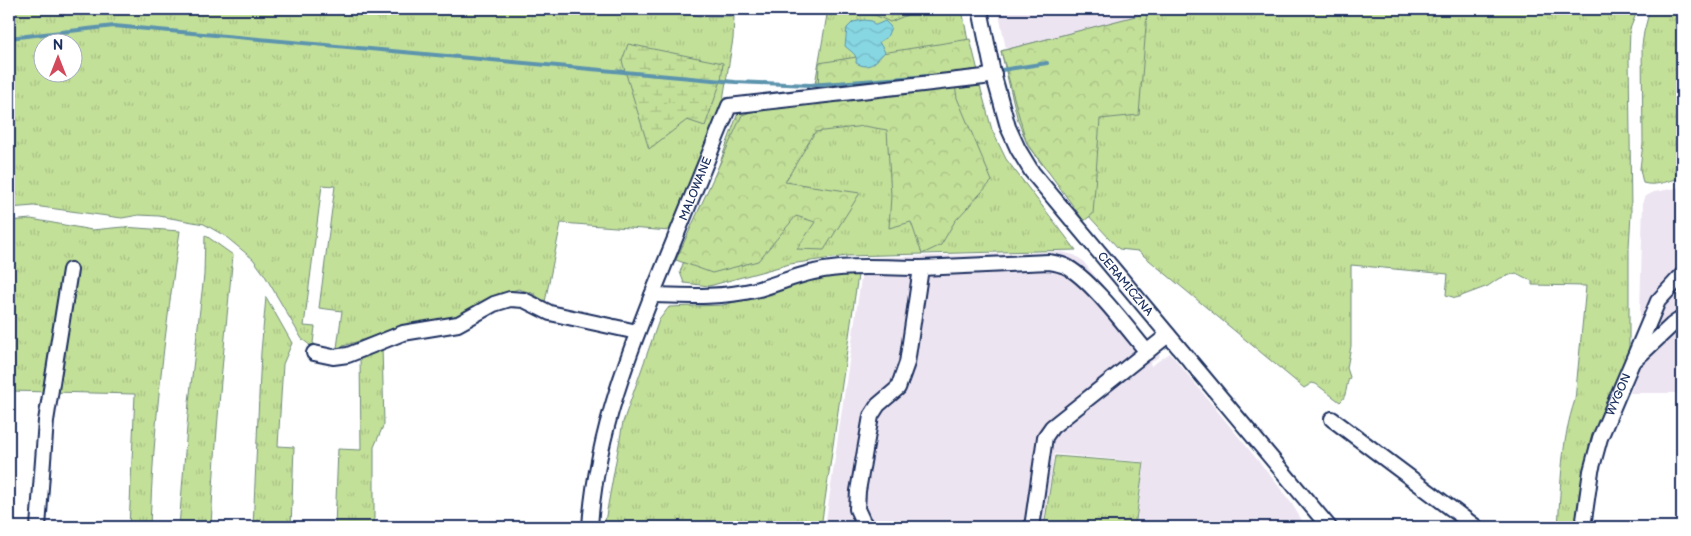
<svg xmlns="http://www.w3.org/2000/svg" width="1691" height="536" font-family="'Balsamiq Sans',sans-serif">
<defs>
<pattern id="grass-tufts" width="24" height="20" patternUnits="userSpaceOnUse" patternTransform="scale(1.25)"><rect width="24" height="20" fill="#c3e098"/><path d="M3 7l-1-3M5 7V3M7 7l1-3M15 17l-1-3M17 17v-4M19 17l1-3" fill="none" stroke="#a7c085"/></pattern>
<pattern id="forest-crowns" width="20" height="18" patternUnits="userSpaceOnUse" patternTransform="scale(1.25)"><rect width="20" height="18" fill="#c3e098"/><path d="M2 6a3 3 0 1 1 6 0M12 15a3 3 0 1 1 6 0" fill="none" stroke="#a7c085"/></pattern>
<pattern id="wetland-marsh" width="20" height="14" patternUnits="userSpaceOnUse" patternTransform="scale(1.25)"><rect width="20" height="14" fill="#c3e098"/><path d="M1 5h8M5 5V1M11 12h8M15 12V8" fill="none" stroke="#a7c085"/></pattern>
<pattern id="water-waves" width="16" height="10" patternUnits="userSpaceOnUse" patternTransform="scale(1.25)"><rect width="16" height="10" fill="#87d7e3"/><path d="M0 5q4-4 8 0t8 0" fill="none" stroke="#74b9c5"/></pattern>
</defs>
<rect width="100%" height="100%" fill="#fff"/>
<filter id="ink" filterUnits="userSpaceOnUse"><feTurbulence type="fractalNoise" baseFrequency=".02" numOctaves="2"/><feDisplacementMap in="SourceGraphic" scale="10" xChannelSelector="R" yChannelSelector="G"/><feConvolveMatrix kernelMatrix="1 2 1 2 8 2 1 2 1" color-interpolation-filters="sRGB"/></filter>
<g filter="url(#ink)">
<path fill="#ede4f1" d="M998,9h167l-159,40z
M1682,187v206h-52l6,-16 4,-63 3,-114 3,-4 8,-4z
M1062,252l12,3 8,5 78,96 -10,7 1,3 19,-13 104,127 18,24 14,23h-170l9,-65 -91,-8 -11,73h-218l39,-269z"/>
<path fill="url(#grass-tufts)" stroke="#6f887b" fill-rule="evenodd" d="M9,9h653l38,7h34l-1,23 -11,67 -52,125 -109,-8 -16,79 -13,-9 -14,-4 -13,5 -47,23 -71,15 -50,16 5,-37 -23,-3 16,-122 -13,-1 -18,141 11,1 -2,16 6,4 -8,-1 -9,-7 -38,-65 -11,-15 -28,-23 -21,-12 -45,-8 -20,-1 -17,3 -88,-12 -25,2zM42,42h30v30h-30z
M828,9h134l11,59 -158,16z
M1165,9h473l-8,20 -1,28 2,157 -2,33v104l-3,14 -47,162h-21c3,-43 3,-86 17,-127l11,-114 -54,-1v-4l-16,-8 -18,6 -10,7 -32,12 -10,-3 2,-21 -97,-9v81l-4,22 3,9c-5,8 -2,19 -10,25l-24,-18 -4,-1 -8,5 -166,-137 -19,-2 -75,-82 -16,-21 -10,-25 -17,-70z
M1650,9h32v169c-13,2 -26,9 -39,5l-3,-14 3,-26 -1,-98 2,-13z
M980,86l12,44 14,29 70,91 -229,6 -57,8 -81,22 -25,-3 -4,-11 58,-159z
M31,219l61,11 31,-3 57,4c-15,98 -27,197 -30,296h-21l6,-133 -126,-3v-170z
M205,235l28,20c-9,91 -18,181 -22,272h-32l10,-125 15,-127z
M821,275h37l-37,252h-217l19,-105 36,-102 10,-13 54,-2 52,-13z
M266,297l26,46 -9,21 -5,82 16,1 -3,80h-38l8,-175z
M382,345l2,79 -10,23v80h-39l3,-78 23,1 -1,-96z
M1055,456l89,7 -9,64h-91z"/>
<path fill="url(#forest-crowns)" stroke="#6f887b" d="M853,9h54v6l-17,7 -15,-7 -22,-2z
M1147,13l-8,102 -39,4 -7,95 -9,7 -58,-80 -25,-90z
M970,39l9,36 -161,17 1,-29z
M955,85l2,13 35,83 -37,40 -14,24 -19,9 -11,-32 -22,6 2,-33 -4,-65 -23,-4 -49,6 -30,50 75,11 -36,57 -27,-1 18,-27 -19,-6 -38,45 -46,12 -36,-13 66,-145 33,-11z"/>
<path fill="url(#wetland-marsh)" stroke="#6f887b" d="M628,44l95,19 -2,18 -16,45 -18,-6 -38,29 -27,-88z"/>
<path fill="url(#water-waves)" stroke="#5c94ae" d="M864,20l8,1 2,4h2l9,-4 6,6 -4,10 -8,5 6,10c-9,9 -15,19 -29,11 2,-9 -5,-11 -11,-17l2,-18 6,-6z"/>
<g fill="none" stroke-linecap="round" stroke-linejoin="round">
<path stroke="#5c94ae" stroke-width="4" d="M9,38l105,-12 621,56 75,3 120,-9
M995,71l52,-8"/>
<g stroke="#1b2f5e" stroke-width="18">
<g id="minor">
<path id="s1" d="M980,9l13,64 15,54 10,22 14,23 297,355"/>
<path d="M652,295c35,1 68,3 103,-5 20,-5 39,-14 59,-18 33,-8 73,-4 107,-4"/>
<path d="M314,353l19,4 15,-2 55,-22 55,-9 36,-20 16,-5 14,1 26,13 87,19"/>
<path d="M1636,359l36,-34 10,-7"/>
<path d="M1332,419l144,108"/>
<path d="M38,527l8,-106 24,-151"/>
<path id="s2" d="M590,527c6,-93 40,-178 75,-264 21,-52 43,-105 64,-157l255,-29 10,-3"/>
<path d="M868,527l-5,-5 -6,-13 1,-18 13,-75 7,-11 20,-17 9,-25 14,-95 128,-6c5,1 11,2 16,4 24,11 63,63 82,86"/>
<path d="M1032,527l13,-90 7,-10 116,-92"/>
<path id="s3" d="M1583,527l8,-56 9,-33 58,-137 24,-26"/>
</g>
</g>
<use href="#minor" stroke="#fff" stroke-width="14"/>
</g>
</g>
<g text-anchor="middle" stroke-width="5" stroke-linejoin="round" paint-order="stroke">
<g font-size="12" fill="#1b2f5e" stroke="#fff">
<text dy="4" stroke="none"><textPath href="#s2" startOffset="356">MALOWANE</textPath></text>
<text dy="4" stroke="none"><textPath href="#s1" startOffset="318">CERAMICZNA</textPath></text>
<text dy="4" stroke="none"><textPath href="#s3" startOffset="138">WYGON</textPath></text>
</g>
</g>
<rect width="1691" height="536" fill="none" stroke="#fff" stroke-width="30"/>
<rect x="15" y="15" width="1661" height="506" fill="none" stroke="#1b2f5e" stroke-width="2" filter="url(#ink)"/>
<g transform="translate(58 58)"><circle r="24" fill="#ffffff" stroke="#a4acbf"/>
<path d="M0-4L9 19L0 12L-9 19Z" fill="#d1495b"/>
<text y="-8" font-size="14" font-weight="bold" text-anchor="middle" fill="#1b2f5e">N</text>
</g>
</svg>
